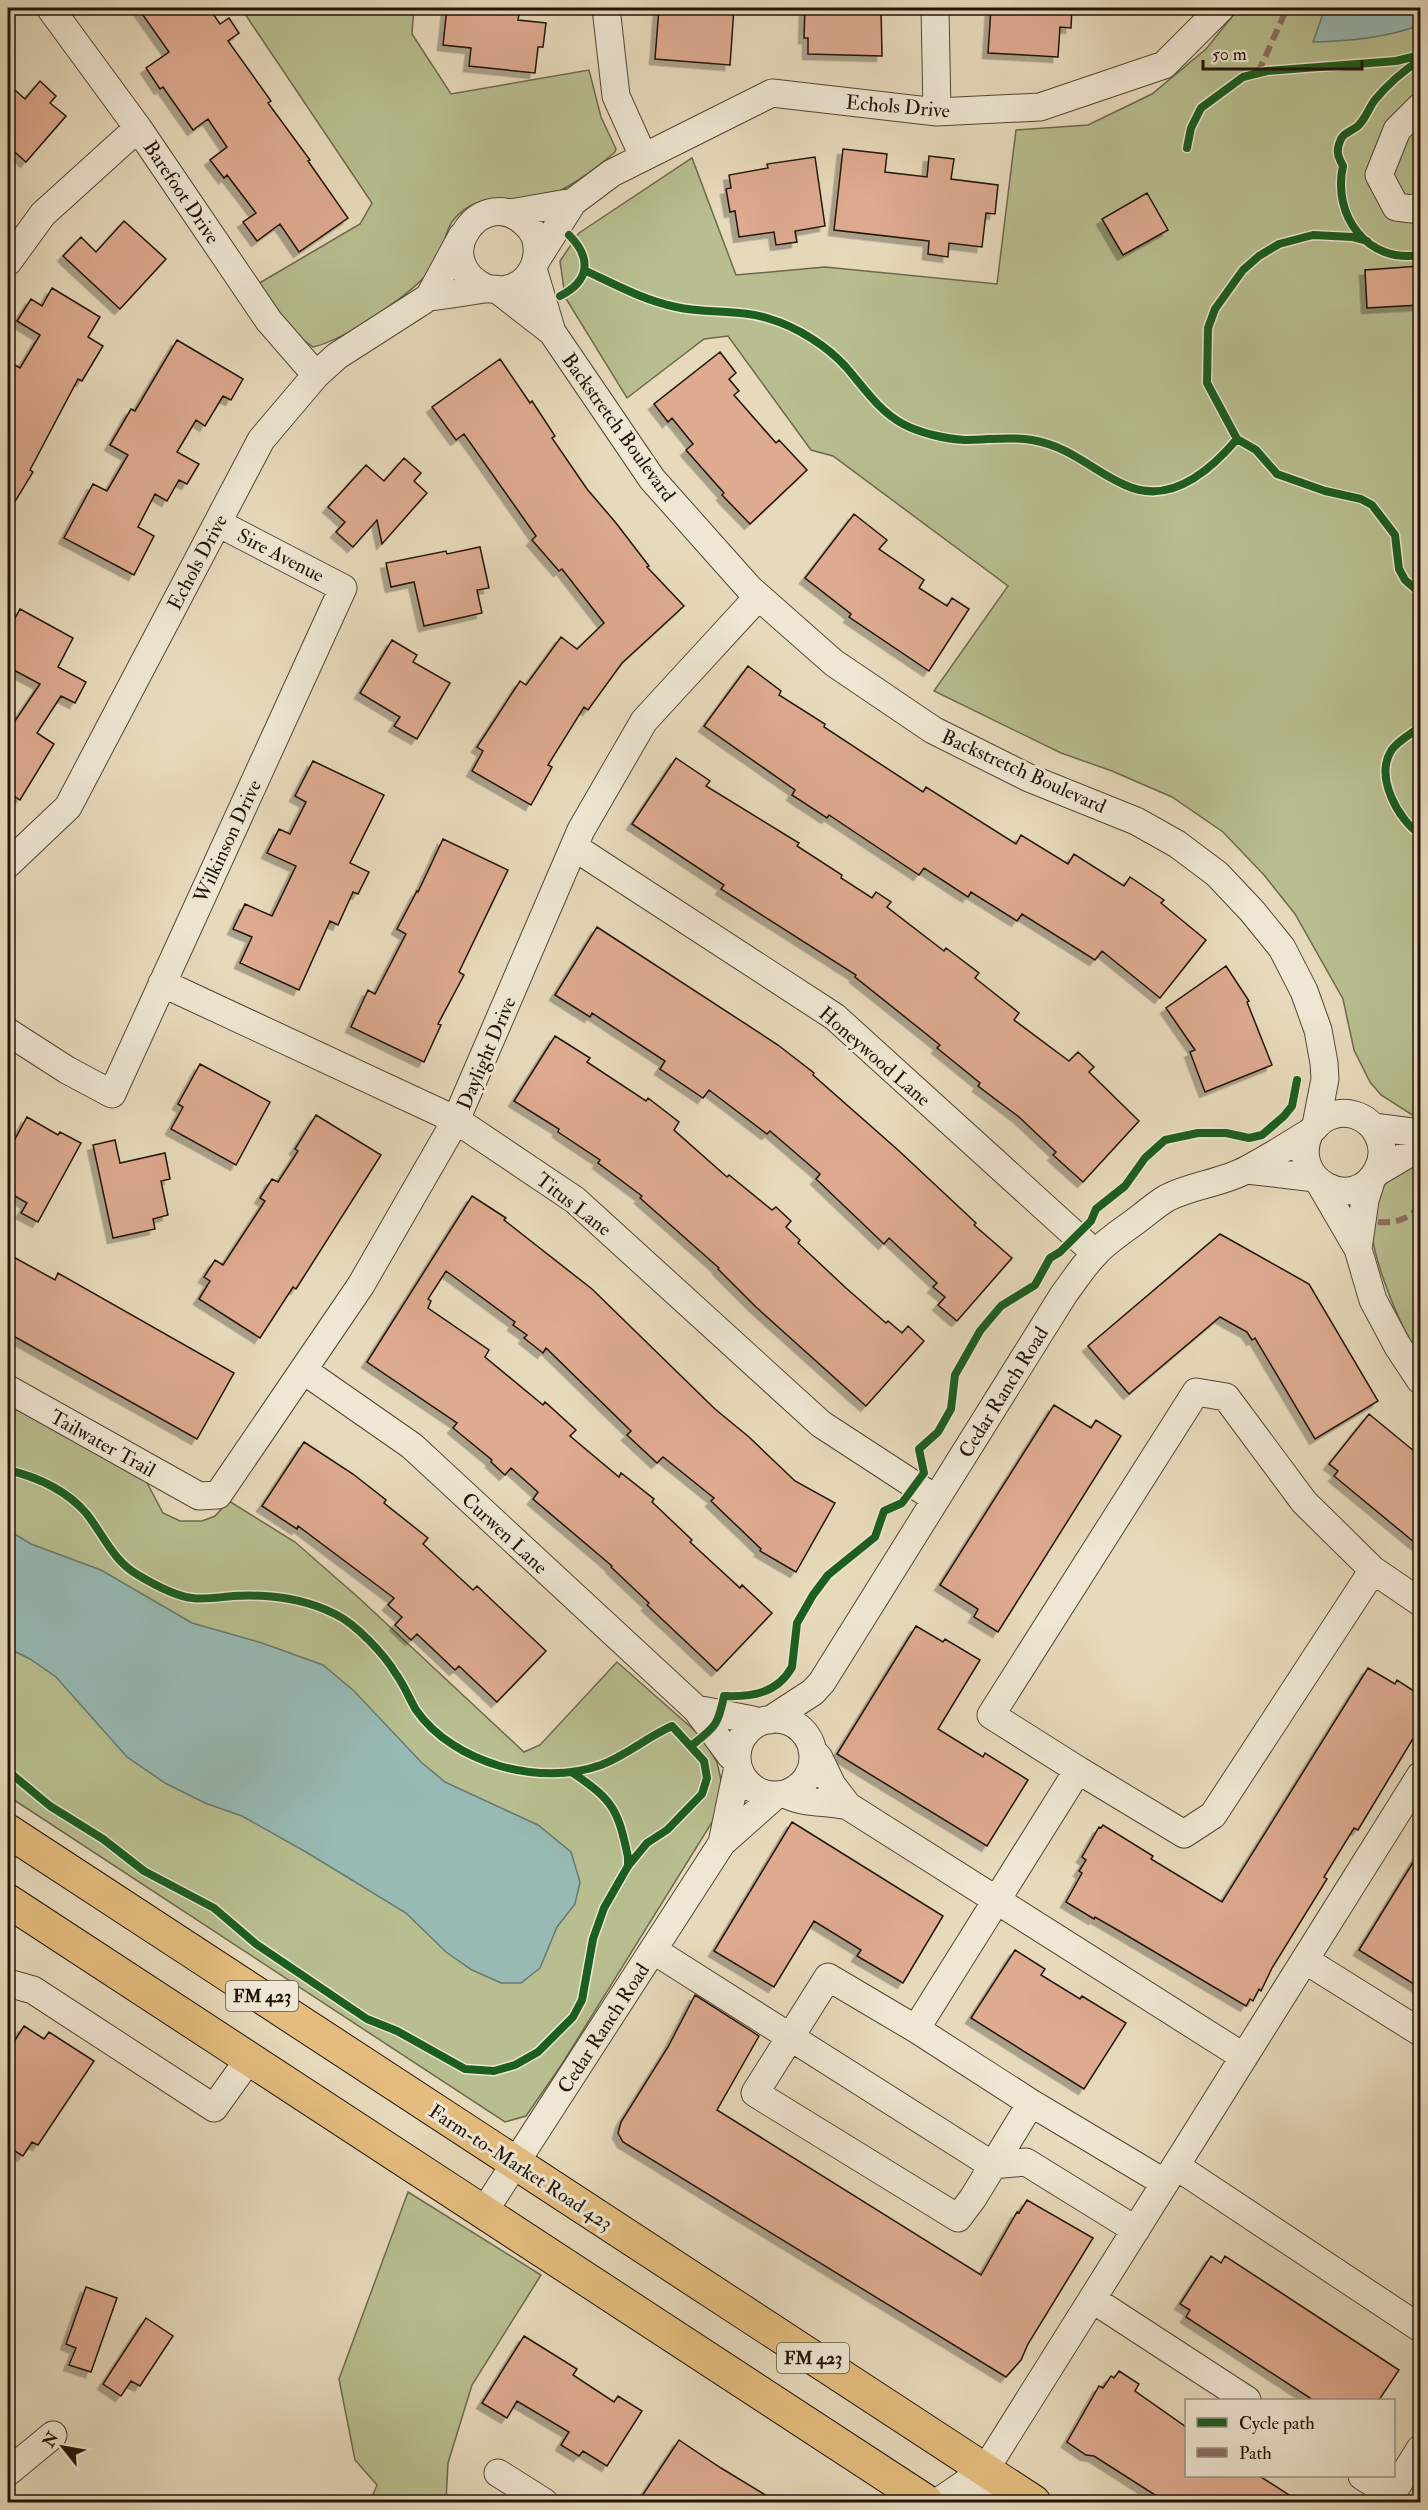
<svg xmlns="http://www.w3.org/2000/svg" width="1428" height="2510" font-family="'IM FELL Double Pica',serif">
<defs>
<filter id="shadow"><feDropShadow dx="-5.5" dy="5.5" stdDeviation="0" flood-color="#0004"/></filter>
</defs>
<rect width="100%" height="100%" fill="#e7dabc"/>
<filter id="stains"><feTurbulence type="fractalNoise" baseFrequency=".00333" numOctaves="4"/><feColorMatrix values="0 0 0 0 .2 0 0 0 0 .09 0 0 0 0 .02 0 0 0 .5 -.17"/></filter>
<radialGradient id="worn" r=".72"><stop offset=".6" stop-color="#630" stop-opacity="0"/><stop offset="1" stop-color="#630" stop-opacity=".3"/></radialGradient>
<path fill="#b8be8f" stroke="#6c694c" stroke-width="1.5" d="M241,8h173l-2,26 39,60 138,-24 12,47 15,32 -1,3c-18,16 -57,45 -82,49 -21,2 -41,-8 -63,5 -29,17 -21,34 -34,57 -17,27 -91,77 -123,84l-14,-10 -43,-52 104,-61 12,-21z
M1239,8h181v1112l-39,-25 -11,-13 -16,-32 -11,-51 -48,-85 -31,-39 -41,-43 -51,-35 -60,-26 -51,-18 -127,-62 74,-105 -175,-130 -22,-6 -83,-114 -24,3 -77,59 -62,-101 -5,-36 19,-28 113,-75 44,117 89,-8 172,17 19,-154 72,-5 64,-31 54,-45z
M1420,1159v196c-19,-24 -44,-89 -48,-120 -1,-8 5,-38 9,-45 9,-15 26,-22 39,-31z
M8,1405l126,67 13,11 16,30 17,8h22l13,-5 14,-15 66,41 65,57 164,153 16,-7 77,-83 85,75 15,25 6,27 -4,22 -157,253 -36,52 -21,6 -497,-326z
M408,2192l133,83 -69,110 -24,78 -2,39h-76l7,-17 -22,-25 -16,-81z"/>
<path fill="#97bab4" stroke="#677870" stroke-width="1.5" d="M1325,8h95v17c-34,13 -71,16 -107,17z
M8,1530l23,14 70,26 91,53 70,20 61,22 31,26 67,71 24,20 93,43 33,27 9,30 -5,22 -18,23 -17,41 -19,15h-20l-29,-13 -26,-18 -40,-39 -100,-61 -64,-36 -37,-13 -40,-20 -38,-26 -71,-80 -26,-18 -22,-11z"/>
<path fill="#deaa90" stroke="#201409" stroke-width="1.5" filter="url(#shadow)" d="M138,8h71l11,16 9,-6 10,15 -11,8 43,60 -3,2 42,57 -2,1 40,57 -49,34 -19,-28 -23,17 -14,-19 13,-9 -29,-38 -3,3 -14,-18 17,-13 -19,-28 -15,11 -30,-43 -3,2 -14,-21 23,-16z
M447,8h73l-2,12 28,3 -3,24h-5l-3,26 -66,-7 2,-18 -28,-3z
M659,8h75l-4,57 -75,-6z
M805,8h76l1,48 -74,-2v-16h-4z
M991,8h81l-1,20 -11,-1 -2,30 -70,-4z
M40,81l16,15 -6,7 16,13 -40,46 -18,-16v-62l17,15z
M843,149l44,5 -2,18 42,5 2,-21 25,3 -3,20 47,6 -3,29 -9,-1 -4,34 -33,-4 -1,14 -20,-3 1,-13 -95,-11z
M815,157l10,69 -30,5 2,11 -21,3 -2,-13 -35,5 -4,-26 -5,1 -4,-23 5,-1 -2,-13 39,-7 -1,-4z
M1147,193l21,37 -45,25 -21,-36z
M124,221l42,38 -46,50 -57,-53 18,-19 15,15z
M1420,266v39l-53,3 -2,-38z
M52,288l48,29 -12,20 15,9 -21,35 -4,-2 -48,91 3,2 -25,41v-152l12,7 20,-33 -23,-14 14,-22 11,7z
M177,340l66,39 -12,21 -8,-4 -18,30 -9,-6 -19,32 22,12 -12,20 -8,-4 -12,21 -12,-7 -17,33 16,9 -20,39 -70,-37 29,-54 14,7 21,-36 -18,-10 21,-36 4,2z
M720,352l16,21 -7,6 10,12 -5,4 42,48 3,-3 28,30 -57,54 -28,-29 2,-2 -38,-43 7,-6 -21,-26 -4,4 -14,-18z
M500,359l30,44 2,-2 23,35 -3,2 35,51 29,34 33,43 -2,1 37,39 -62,57 -34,47 -4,-3 -36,58 4,2 -21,38 -59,-34 11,-20 -6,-4 43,-66 6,4 35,-48 16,12 27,-26 -42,-54 -3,2 -27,-31 4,-4 -72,-102 -8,6 -24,-33z
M404,458l17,15 -7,8 13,12 -45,51 -5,-24 -24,27 -17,-15 9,-10 -17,-15 38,-42 18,16z
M854,514l33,26 -8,9 45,31 -5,8 28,18 5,-8 17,11 -40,62 -80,-54 2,-3 -46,-36z
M480,547l9,41 -12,2 5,23 -58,13 -10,-44 -23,5 -5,-24 60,-12 1,3z
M20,609l53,29 -15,29 28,15 -11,21 -14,-7 -24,37 17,11 -34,56 -12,-8v-76l7,5 25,-37 -32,-17v-36z
M392,640l25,15 -4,7 37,21 -33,56 -23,-13 6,-9 -40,-24z
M748,666l33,25 -2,4 46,29 -1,3 99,65 3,-5 90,57 5,-9 47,29 6,-10 50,32 6,-9 34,23 -3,3 45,37 -46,58 -58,-47 -7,9 -73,-46 -5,7 -46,-29 -3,5 -44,-29 -5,7 -90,-60 -2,3 -35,-23 3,-5 -91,-64z
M676,758l34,23 -4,5 93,57 -2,3 45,29 -1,3 31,20 4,-6 15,10 -4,5 57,44 2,-3 33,25 -4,5 44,35 -5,7 55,41 9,-9 16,15 -5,5 50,49 -56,61 -30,-27 3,-3 -37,-35 -41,-31 2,-3 -43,-35 3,-3 -85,-68 1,-2 -135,-86 3,-4 -92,-61z
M313,761l71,34 -34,68 19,9 -11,22 -5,-2 -15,33 -8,-4 -31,69 -59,-27 12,-26 -19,-8 12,-25 27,12 24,-50 -29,-13 12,-24 11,5 16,-32 -11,-6z
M443,839l65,31 -49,102 5,3 -26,49 3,1 -17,37 -73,-35 17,-37 7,4 31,-60 -9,-5 20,-38 1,1z
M597,927l181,118 36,28 -1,2 85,75 78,73 -2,2 38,33 -55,63 -19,-16 7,-8 -12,-10 4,-4 -48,-45 -5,6 -68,-65 4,-5 -50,-43 -3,3 -58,-44 -6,8 -43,-29 5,-8 -73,-48 -2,4 -35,-22z
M1226,966l23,35 -2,1 25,63 -67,27 -15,-40 5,-2 -29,-42z
M555,1036l35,22 -3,4 59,39 2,-3 31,24 -5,8 53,47 2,-2 43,35 4,-3 15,14 -5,6 14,13 -2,3 48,45 40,35 2,-2 14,12 6,-7 16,15 -58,65 -110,-99 -38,-38 1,-1 -79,-70 2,-2 -44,-33 2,-3 -42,-28 1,-3 -45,-28z
M200,1064l70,38 -34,63 -65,-36 12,-22 -5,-3z
M316,1115l65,40 -85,134 -3,-2 -33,51 -61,-39 11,-18 -6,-4 11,-17 8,5 42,-64 -5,-3 12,-19 6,3 20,-31 -3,-2z
M27,1117l31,18 2,-3 21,11 -43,79 -17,-9 6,-10 -19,-11v-40z
M115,1140l5,23 45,-10 5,26 -9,2 7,34 -15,4 2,10 -42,9 -20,-93z
M472,1196l34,22 -2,2 88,69 123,120 34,28 46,44 40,22 -39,69 -36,-21 1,-2 -50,-48 3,-3 -51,-41 -6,6 -30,-28 4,-4 -85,-83 -3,5 -19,-15 3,-3 -14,-10 2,-3 -69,-51 -18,28 3,2 -3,7 61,42 -4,7 58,48 2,-3 31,28 -6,6 49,41 2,-4 33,26 -2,3 40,38 -2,2 50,46 2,-3 30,28 -55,58 -70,-66 2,-2 -38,-36 1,-1 -79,-67 5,-7 -27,-24 -6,7 -14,-13 1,-2 -39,-32 4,-5 -90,-61z
M1220,1234l89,50 69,117 -63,38 -60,-101 -3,2 -5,-8 -27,-15 -91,77 -41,-48z
M8,1254l47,26 3,-7 176,100 -37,66 -189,-106z
M1054,1405l37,23 5,-8 25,16 -123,196 -24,-15 4,-8 -38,-24z
M1369,1414l51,42v91l-86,-71 4,-5 -9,-7z
M304,1442l49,32 33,26 -2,3 44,35 -5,6 50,46 4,-4 69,65 -49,51 -38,-36 -4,4 -38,-36 -6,6 -16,-15 7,-8 -14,-12 6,-7 -96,-72 -1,3 -35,-23z
M916,1626l27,16 2,-3 35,21 -42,69 45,28 2,-4 43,27 -41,66 -150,-92z
M1368,1668l27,16 2,-4 23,15v32l-53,88 -9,15 -4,-2 -30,49 3,2 -55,89 -11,23 -2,-2 -6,12 -3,-2 -4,7 -125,-74 -26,-15 -1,2 -28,-17 16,-29 -3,-2 7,-11 -4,-3 5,-9 12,-21 2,1 2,-3 50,31 -2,3 71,43z
M792,1822l151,94 -40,67 -46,-27 4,-6 -47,-29 -40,66 -60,-36z
M1420,1851v137l-61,-38z
M1015,1950l30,19 -4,6 39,24 2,-3 44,27 -42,66 -113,-71z
M695,1995l64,41 -42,74 264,165 36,-63 2,1 8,-13 66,38 -65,106 -7,16 -15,17 -383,-235 -5,-9 3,-11 47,-75z
M24,2026l20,13 5,-7 45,29 -56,84 -6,-3 -9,14 -15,-9v-96z
M1211,2256l10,7 4,-7 174,114 -20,30h-66l-127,-83 4,-7 -10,-6z
M86,2287l31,11 -26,74 -22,-7 7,-17 -10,-4z
M146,2318l27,18 -33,50 -9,-5 -10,15 -18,-12z
M524,2336l53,33 -4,6 41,27 4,-6 24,15 -35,55 -24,-15 -4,5 -18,-11 8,-13 -52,-31 -10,17 -25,-15z
M1119,2371l20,13 -4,7 51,36v48h72l42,27h-134l-72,-46 -8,-1 -19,-13 32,-56 4,2 8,-12 3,2z
M679,2440l42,28 56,34h-125l-10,-6z"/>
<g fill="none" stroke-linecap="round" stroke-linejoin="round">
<g stroke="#524636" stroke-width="29">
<path id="minor" d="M50,8l88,120 131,193 47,54
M606,8l10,88 27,60
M935,8l2,104
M1420,107l-23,23 -18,45 17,32 16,2 8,-3
M510,213l63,-11
M537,259l36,-57 39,-29 160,-80 165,19 103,-5 124,-42 57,-57
M8,262l35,-48 95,-86
M533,269l19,63
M498,290l54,42 100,147 97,109 85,75 99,67 96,48 107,43 41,23 40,30 35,37 30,37 22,43 14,39 6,33 1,16 -9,46
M429,297c18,-2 37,-5 55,-8 8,-1 15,2 23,0 17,-3 29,-19 30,-36 1,-11 -3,-22 -11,-29 -43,-43 -102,37 -38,65
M574,847l261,170 260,236
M8,864l60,-57 193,-367 55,-65 21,-19 92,-59 33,-61
M162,983l294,137 119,80 246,224 115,75
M8,1032l59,38 45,24 231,-506 -125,-65
M1373,1127l47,6
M1247,1170l68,8
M1376,1173l44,-26
M1319,1182l39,67 15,51 24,45 23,35
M1358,1249l7,-49 7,-22
M303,1370l109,76 284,263 35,47 6,5
M8,1389l191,107 19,-1 143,-210 95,-165 125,-290 63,-109 114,-124
M696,1709l57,11 5,3
M737 1757a38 38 0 1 1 76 0a38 38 0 1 1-76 0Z
M770,1720l43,-28 9,-10 242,-388c10,-13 19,-28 31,-40 12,-14 31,-25 46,-37 8,-6 17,-14 26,-19 25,-13 56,-15 81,-29 20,-11 40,-23 59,-35 7,-4 10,-11 17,-15 20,-12 44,-4 54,16 6,12 5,25 -1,36 -24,44 -90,9 -67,-39
M812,1750l7,8 13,27 16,21 396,251
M1078,1770l106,64 29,-19 160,-245
M785,1794c18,10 42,7 63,12
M722,1843l16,-77
M653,1950l339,215 34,-3 110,68
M1305,1960l115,72
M828,1977l88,52 115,74 -58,95 -15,20 -203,-125z
M8,1983l25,7 181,118 35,-49
M916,2029l162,-259 -87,-55 205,-323 30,5 78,105 69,68 47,32
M1031,2103l134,80
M1176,2166l244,162
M483,2213l239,-370 54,-48
M1092,2299l155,101
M8,2472l45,-37
M498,2473l46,29
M1362,2476l30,19
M938,2502l47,-32
M976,2502l9,-32 435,-694
M1387,2502l33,-53"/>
</g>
<g stroke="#201409" stroke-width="35">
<path id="major" d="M8,1831l1026,671
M8,1901l919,601"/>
</g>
<use href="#minor" stroke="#efe7d3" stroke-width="27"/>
<use href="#major" stroke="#e4bd7e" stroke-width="33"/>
<path stroke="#8d6e63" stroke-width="6" stroke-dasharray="12 6" stroke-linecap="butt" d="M1258,73l29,-65
M1419,1169l1,10
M1378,1222c17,1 28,-2 41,-14l1,-14"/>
<g stroke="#efe7d3" stroke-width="11">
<path id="cycleway" d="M1420,60c-17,11 -33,25 -46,41 -5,7 -11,23 -19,27 -7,5 -13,5 -16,16 -3,9 0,14 4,22 -11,49 24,98 77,89
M1187,148l4,-20 10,-20 42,-31 24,-6 129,-10 24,-6
M1367,241l-15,-4 -39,-2 -34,9 -20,12 -16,14 -28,39 -7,19 -1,55 30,56 19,11 21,24 48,17 36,8 11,6 23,30 4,34 6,11 15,13
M584,270c30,14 59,30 92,37 31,7 64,2 94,12 27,8 57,27 76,48 18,21 33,44 57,57 17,9 42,15 62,16 23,0 44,-4 67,0 40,7 59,30 93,45 45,21 85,-14 112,-46
M560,296c30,-15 32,-38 9,-61
M1420,727c-9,7 -23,14 -29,24 -16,26 7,69 29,83
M8,1470c29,7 58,20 78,43 17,21 27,48 52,62 15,9 37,21 54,23 13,2 28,-1 41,-2 35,-2 70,2 102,18 21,10 49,40 61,60 8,11 13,24 20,36 38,54 124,77 185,55 26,-10 46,-28 71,-39l32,35 3,17 -5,16 -35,36 -20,13 -19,23 -24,42 -11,31 -11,61 -9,17 -35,35 -23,13 -21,6 -29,-2 -68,-38 -30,-12 -111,-75 -42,-36 -70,-37 -41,-32 -53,-33 -42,-35
M691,1746c24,-19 27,-20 33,-50 27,1 53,-2 68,-29l5,-44 16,-28 15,-20 47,-38 9,-26 18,-8 22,-30 -5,-24 19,-17 13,-23 4,-34 25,-44 21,-25 34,-21 15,-27 10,-6 31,-31 5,-12 29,-23 20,-28 20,-18 33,-7h28l23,5 13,-3 22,-19 8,-10 5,-26
M573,1773c41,28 45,37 55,84v9"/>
</g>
<use href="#cycleway" stroke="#1b5e20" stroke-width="8"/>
</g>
<g text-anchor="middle" stroke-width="6" stroke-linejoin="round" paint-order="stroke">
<g fill="#efe7d3" stroke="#5e5346" stroke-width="1.5">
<rect x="226" y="1981" width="72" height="30" rx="4.5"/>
<rect x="777" y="2343" width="72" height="30" rx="4.5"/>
</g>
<g font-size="18" font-weight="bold" fill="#201409">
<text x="262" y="2002">FM 423</text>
<text x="813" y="2364">FM 423</text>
</g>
<g font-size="20" fill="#201409" stroke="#efe7d3">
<text transform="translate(898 106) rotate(5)" y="7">Echols Drive</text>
<text transform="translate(182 192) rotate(56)" y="7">Barefoot Drive</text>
<text transform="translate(619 427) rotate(54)" y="7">Backstretch Boulevard</text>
<text transform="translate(281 555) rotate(27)" y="7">Sire Avenue</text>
<text transform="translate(197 562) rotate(-62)" y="7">Echols Drive</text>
<text transform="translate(1024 771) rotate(24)" y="7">Backstretch Boulevard</text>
<text transform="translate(227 841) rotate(-65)" y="7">Wilkinson Drive</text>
<text transform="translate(486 1053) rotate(-67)" y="7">Daylight Drive</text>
<text transform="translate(875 1056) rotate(41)" y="7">Honeywood Lane</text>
<text transform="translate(574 1204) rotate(38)" y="7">Titus Lane</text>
<text transform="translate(1003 1392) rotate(-58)" y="7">Cedar Ranch Road</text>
<text transform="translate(103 1443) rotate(29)" y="7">Tailwater Trail</text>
<text transform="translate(505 1533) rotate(43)" y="7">Curwen Lane</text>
<text transform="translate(603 2028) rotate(-57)" y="7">Cedar Ranch Road</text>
<text transform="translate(521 2167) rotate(33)" y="7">Farm-to-Market Road 423</text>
</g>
</g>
<rect width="1428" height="2510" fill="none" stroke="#e7dabc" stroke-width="30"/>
<rect x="9" y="9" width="1410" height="2492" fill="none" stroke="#201409" stroke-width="3"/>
<rect x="15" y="15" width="1398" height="2480" fill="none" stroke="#201409" stroke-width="1.5"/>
<rect x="1185" y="2399" width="210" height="78" fill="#efe7d3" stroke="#9c9382" stroke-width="1.5"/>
<rect x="1197" y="2418" width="30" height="9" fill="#1b5e20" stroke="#9c9382" stroke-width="1.5"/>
<text x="1239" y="2429" font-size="18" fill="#201409">Cycle path</text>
<rect x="1197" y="2448" width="30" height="9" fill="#8d6e63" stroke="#9c9382" stroke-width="1.5"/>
<text x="1239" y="2459" font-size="18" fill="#201409">Path</text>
<g transform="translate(63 2447) rotate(301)" stroke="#efe7d3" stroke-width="4.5" paint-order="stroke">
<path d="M0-4.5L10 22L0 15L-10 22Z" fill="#201409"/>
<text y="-9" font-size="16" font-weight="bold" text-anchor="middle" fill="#201409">N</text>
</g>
<path d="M1203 60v9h159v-9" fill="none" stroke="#201409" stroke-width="3"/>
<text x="1212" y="60" font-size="18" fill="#201409" stroke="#efe7d3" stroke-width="4.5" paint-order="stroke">50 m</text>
<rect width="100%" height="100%" filter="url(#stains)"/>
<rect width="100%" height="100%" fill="url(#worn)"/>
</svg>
